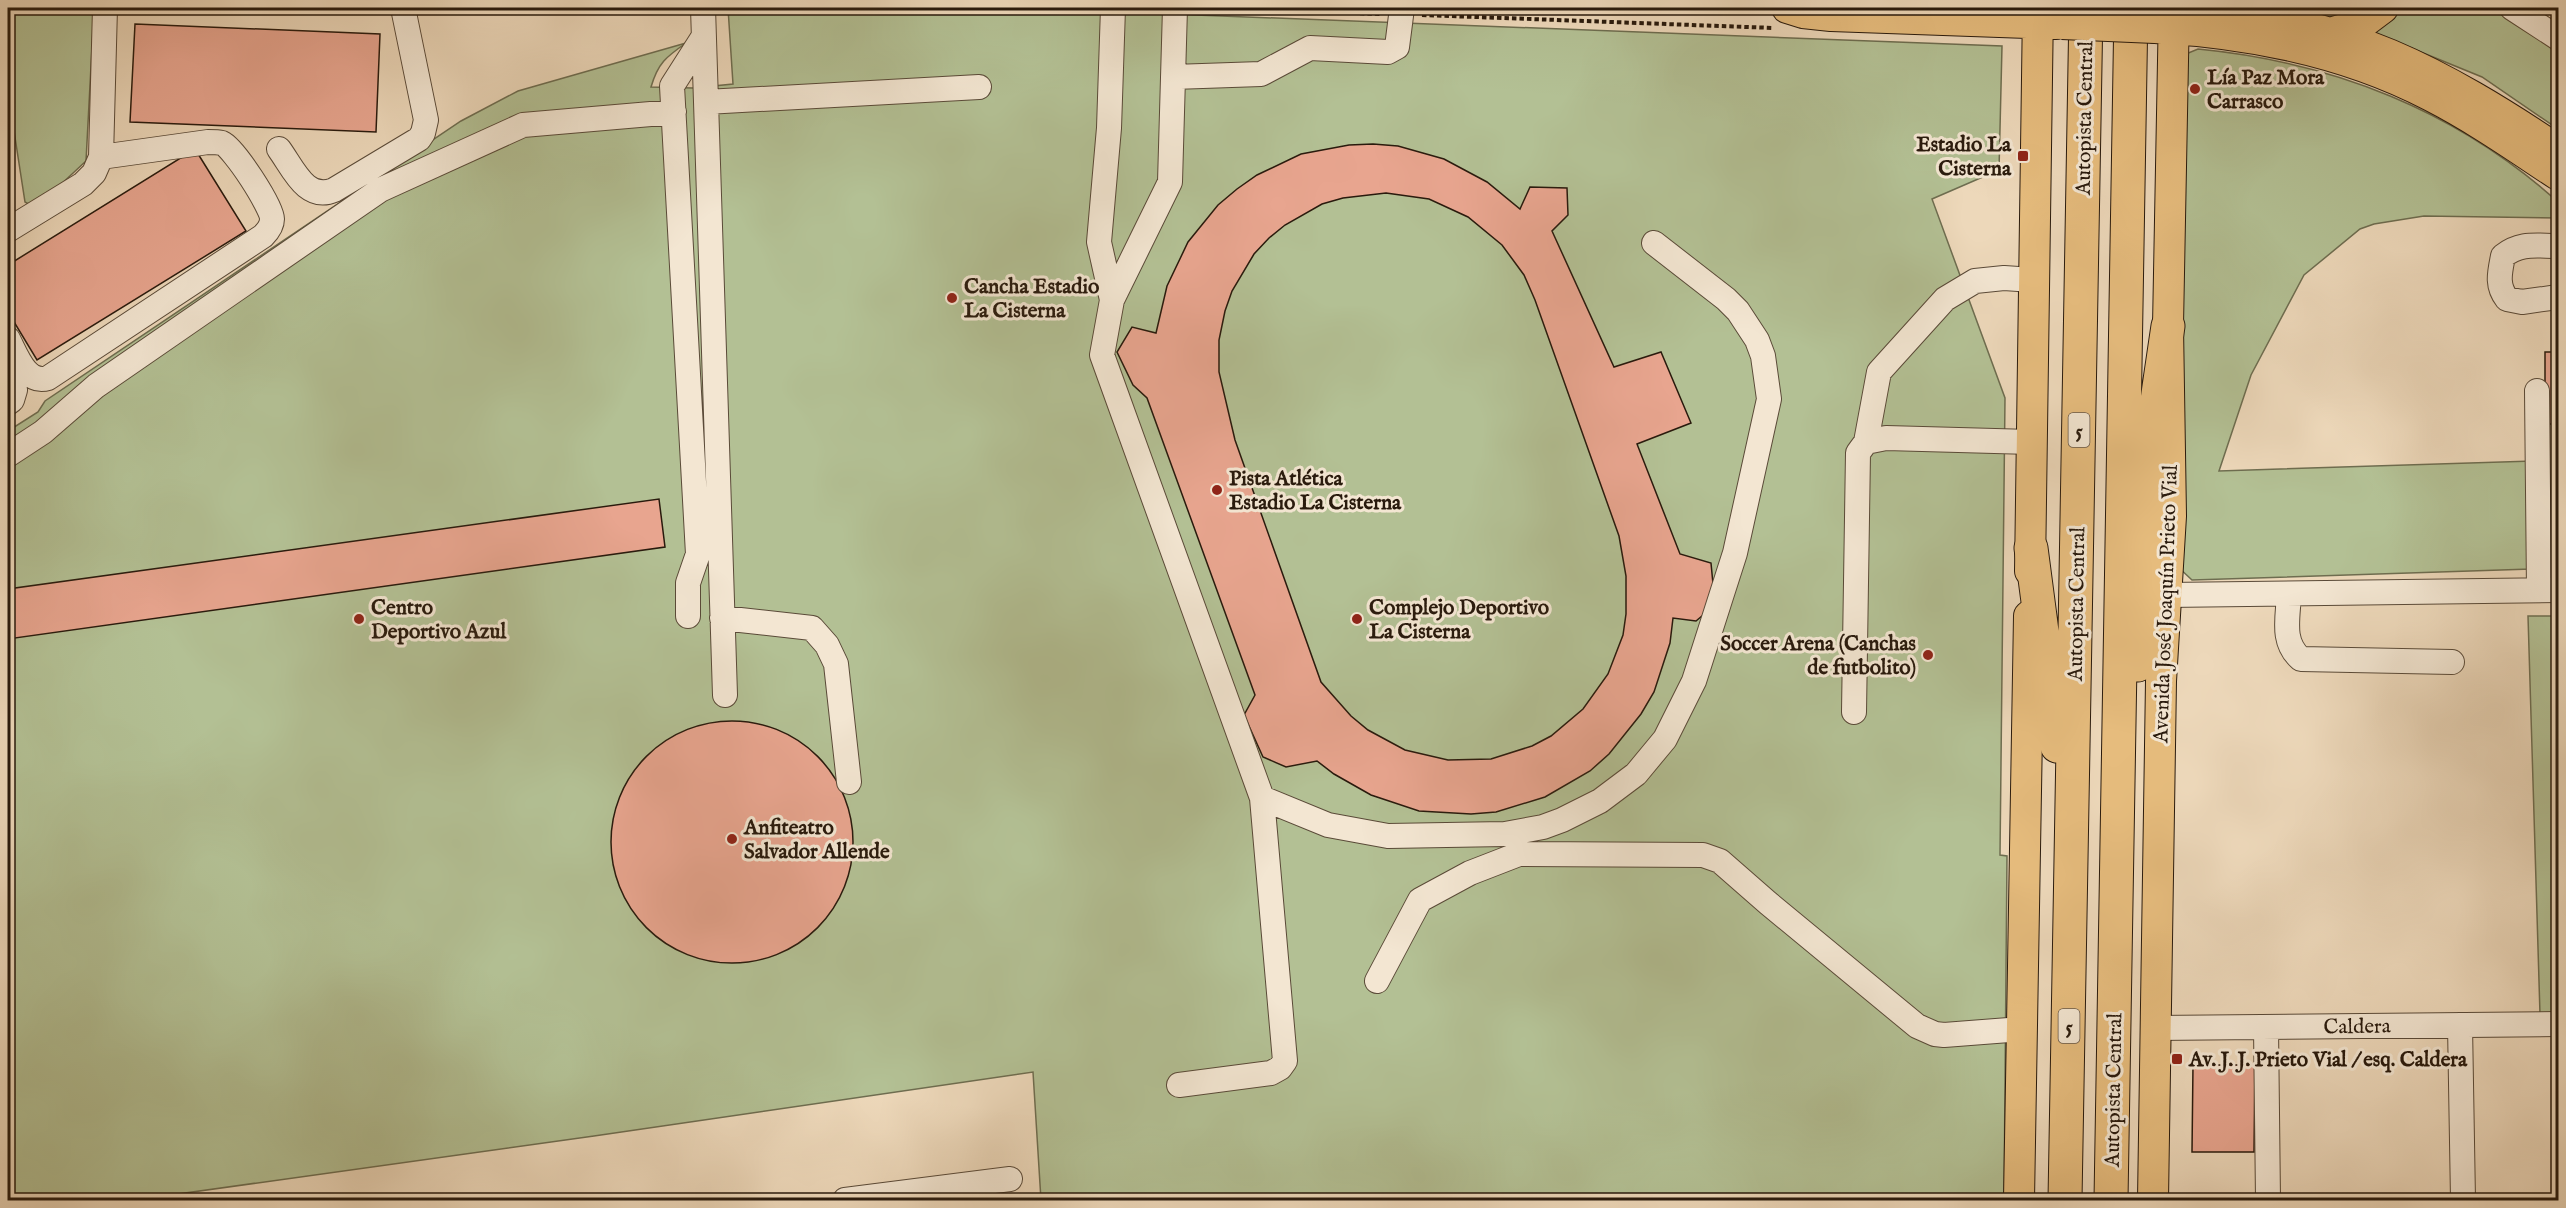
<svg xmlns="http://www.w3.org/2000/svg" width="2566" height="1208" font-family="'IM FELL English',serif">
<rect width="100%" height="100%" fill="#edd8ba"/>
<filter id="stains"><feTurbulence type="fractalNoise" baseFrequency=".00333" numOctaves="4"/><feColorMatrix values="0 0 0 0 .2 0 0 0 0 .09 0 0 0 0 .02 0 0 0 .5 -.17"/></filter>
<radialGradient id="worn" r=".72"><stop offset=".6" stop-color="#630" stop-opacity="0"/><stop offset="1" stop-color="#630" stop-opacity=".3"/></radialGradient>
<path fill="#b3c094" stroke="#6e6d50" stroke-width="1.5" d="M8,8l86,1 -8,152 -29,27 -25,18 -7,-4 -17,-110z
M728,8h286l988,38 -3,124 -67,29 73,199 -5,457 7,1 -3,344h-963l-8,-128 -439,64 -459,64h-127v-769l30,-19 7,-11 416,-280 57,-30 168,-48c-20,14 -28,20 -35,44l42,1 40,-4z
M2287,8h210l61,41v80l-76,-52 -142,-58z
M2198,49c135,13 259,62 360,153v16l-134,-2 -50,8 -14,5 -56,46 -53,100 -32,96 314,-10 -2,108 -339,11 -15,-14 4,-510z
M2528,616h30v398h-18z"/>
<path fill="#e8a58f" stroke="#291a0d" stroke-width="1.5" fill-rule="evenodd" d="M135,24l245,10 -4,98 -246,-10z
M1373,144l25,2 46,13 43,23 33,27 10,-22 37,1 1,27 -16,16 62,136 47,-15 30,71 -54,21 43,110 31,9 4,42 -19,16 -23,-3 -3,25 -16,49 -13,22 -32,40 -19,17 -45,26 -49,15 -25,2 -52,-3 -48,-16 -37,-21 -17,-13 -31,6 -23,-10 -19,-42 11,-20 -108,-297 -14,-13 -16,-33 15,-25 24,6 11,-47 21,-44 30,-37 19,-16 20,-14 44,-21 48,-9zM1386,193l43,6 39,18 34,28 22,30 11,25 84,236 7,40v38l-3,21 -15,39 -25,35 -32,27 -19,10 -41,13 -43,1 -43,-10 -37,-20 -17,-14 -30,-34 -86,-242 -16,-68v-32l6,-29 7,-20 22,-37 15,-16 16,-13 37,-21 21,-6z
M195,149l51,82 -209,129 -29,-48v-47z
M2545,352h13v72h-13z
M659,499l6,48 -657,92v-50z
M2556,500h2v48h-2z
M611 842a121 121 0 1 1 242 0a121 121 0 1 1-242 0Z
M2193,1065h62l-1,87h-62z"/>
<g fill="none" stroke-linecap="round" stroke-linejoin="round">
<g stroke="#5a4a38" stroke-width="26">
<path id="minor" d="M703,8l22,687
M1175,8l-5,174 -58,118 -10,55 160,443 66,27 60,11 117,-2 38,-7 19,-7 38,-19 36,-27 29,-35 29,-58 41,-128 34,-154 -6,-43 -6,-16 -19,-29 -12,-12 -72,-56
M2512,8l46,30
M1173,77l88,-3 49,-26 78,4 9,-5 5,-39
M706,102l273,-15
M279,149c14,19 27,53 55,41l85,-51 4,-6 3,-13 -23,-112
M8,230l75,-46 11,-11 7,-16 4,-149
M2558,246c-22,0 -37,-4 -55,10 -3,16 -7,29 4,43l15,3 36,-5
M1112,300l-13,-58 10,-114 4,-120
M8,339c8,15 18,46 40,39l215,-142c5,-5 9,-10 9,-17 0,-12 -38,-71 -50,-76 -4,-1 -10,-1 -14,-1l-107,15
M8,371l7,19 -3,10 -4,3
M2537,391l2,199
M1866,442l13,-70 66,-73 30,-18 29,-3 29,2
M8,455l35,-23 53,-46 284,-196 143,-65 151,-13
M2289,594c-1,24 -8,48 12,65l151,3
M2167,595l391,-5
M688,616v-33l10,-29 -26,-468 30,-47
M722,618l90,10 15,17 9,19 13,118
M1854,712l4,-259 8,-11 20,-4 145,4
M1377,981l43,-81 50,-27 49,-19 184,1 17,6 48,42 149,123 18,8 9,1 78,-6
M2460,1025l3,175
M2266,1027l2,173
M2155,1028l403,-4
M1179,1085l92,-12 9,-5 5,-7 -23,-263
M845,1200l165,-21"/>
</g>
<g stroke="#291a0d" stroke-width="32">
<path id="major" d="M1787,8l16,5 28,3 225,8
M2202,8c145,14 238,63 356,142
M2155,28c96,5 190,23 276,68 45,23 86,52 127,79
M2333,32l30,-9 20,-15
M2030,571l8,-563
M2019,1200l10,-584
M2153,1200l8,-519 10,-165 -3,-190 6,-318"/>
</g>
<g stroke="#291a0d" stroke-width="35">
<path id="highway" d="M2031,548l26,198
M2138,665l11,-88 5,-156 14,-95
M2065,1200l21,-1192
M2111,1200l20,-1192"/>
</g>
<path stroke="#291a0d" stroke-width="4" stroke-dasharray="4.5 3" stroke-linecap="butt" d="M1210,8l172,6
M1422,15l352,13"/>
<use href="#minor" stroke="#f3e6d2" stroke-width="24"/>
<use href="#major" stroke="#e6bc7d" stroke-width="30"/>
<use href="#highway" stroke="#e6bc7d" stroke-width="33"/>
<g stroke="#291a0d" stroke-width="32" stroke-linecap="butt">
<path id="major-bridge" d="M2062,24l93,4"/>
</g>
<use href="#major-bridge" stroke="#e6bc7d" stroke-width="30"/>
</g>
<g fill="#8f2418" stroke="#f3e6d2" stroke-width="2">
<circle cx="2195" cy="89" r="6"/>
<rect x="2017" y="150" width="12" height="12" rx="3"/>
<circle cx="952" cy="298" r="6"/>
<circle cx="1217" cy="490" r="6"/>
<circle cx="359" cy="619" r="6"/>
<circle cx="1357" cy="619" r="6"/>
<circle cx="1928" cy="655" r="6"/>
<circle cx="732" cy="839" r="6"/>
<rect x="2171" y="1053" width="12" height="12" rx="3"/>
</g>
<g text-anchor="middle" stroke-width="6" stroke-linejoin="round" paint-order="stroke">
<g fill="#f3e6d2" stroke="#665748" stroke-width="1.5">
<rect x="2068.5" y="413" width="21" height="34" rx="4.5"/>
<rect x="2058.5" y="1009" width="21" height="34" rx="4.5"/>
</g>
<g font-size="20" font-weight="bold" fill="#291a0d">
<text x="2079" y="437">5</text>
<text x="2069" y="1033">5</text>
</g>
<g font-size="21" font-weight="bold" fill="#291a0d" stroke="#f3e6d2" text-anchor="start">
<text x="2207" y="84">Lía Paz Mora<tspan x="2207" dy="24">Carrasco</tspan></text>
<text x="2011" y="151" text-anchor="end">Estadio La<tspan x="2011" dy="24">Cisterna</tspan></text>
<text x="964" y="293">Cancha Estadio<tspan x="964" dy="24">La Cisterna</tspan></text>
<text x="1229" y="485">Pista Atlética<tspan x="1229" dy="24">Estadio La Cisterna</tspan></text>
<text x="371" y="614">Centro<tspan x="371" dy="24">Deportivo Azul</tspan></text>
<text x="1369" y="614">Complejo Deportivo<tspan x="1369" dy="24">La Cisterna</tspan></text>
<text x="1916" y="650" text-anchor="end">Soccer Arena (Canchas<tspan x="1916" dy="24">de futbolito)</tspan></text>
<text x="744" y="834">Anfiteatro<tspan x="744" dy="24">Salvador Allende</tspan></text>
<text x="2189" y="1066">Av. J. J. Prieto Vial / esq. Caldera</text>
</g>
<g font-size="21" fill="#291a0d" stroke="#f3e6d2">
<text transform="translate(2084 118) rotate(-89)" y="7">Autopista Central</text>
<text transform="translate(2076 604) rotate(-89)" y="7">Autopista Central</text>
<text transform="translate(2165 604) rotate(-88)" y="7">Avenida José Joaquín Prieto Vial</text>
<text transform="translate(2357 1026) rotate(-1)" y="7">Caldera</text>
<text transform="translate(2113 1090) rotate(-89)" y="7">Autopista Central</text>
</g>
</g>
<rect width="2566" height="1208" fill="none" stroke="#edd8ba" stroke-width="30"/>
<rect x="9" y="9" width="2548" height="1190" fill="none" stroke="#291a0d" stroke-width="3"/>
<rect x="15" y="15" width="2536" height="1178" fill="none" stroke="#291a0d" stroke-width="1.5"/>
<rect width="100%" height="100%" filter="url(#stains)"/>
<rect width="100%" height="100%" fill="url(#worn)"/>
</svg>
